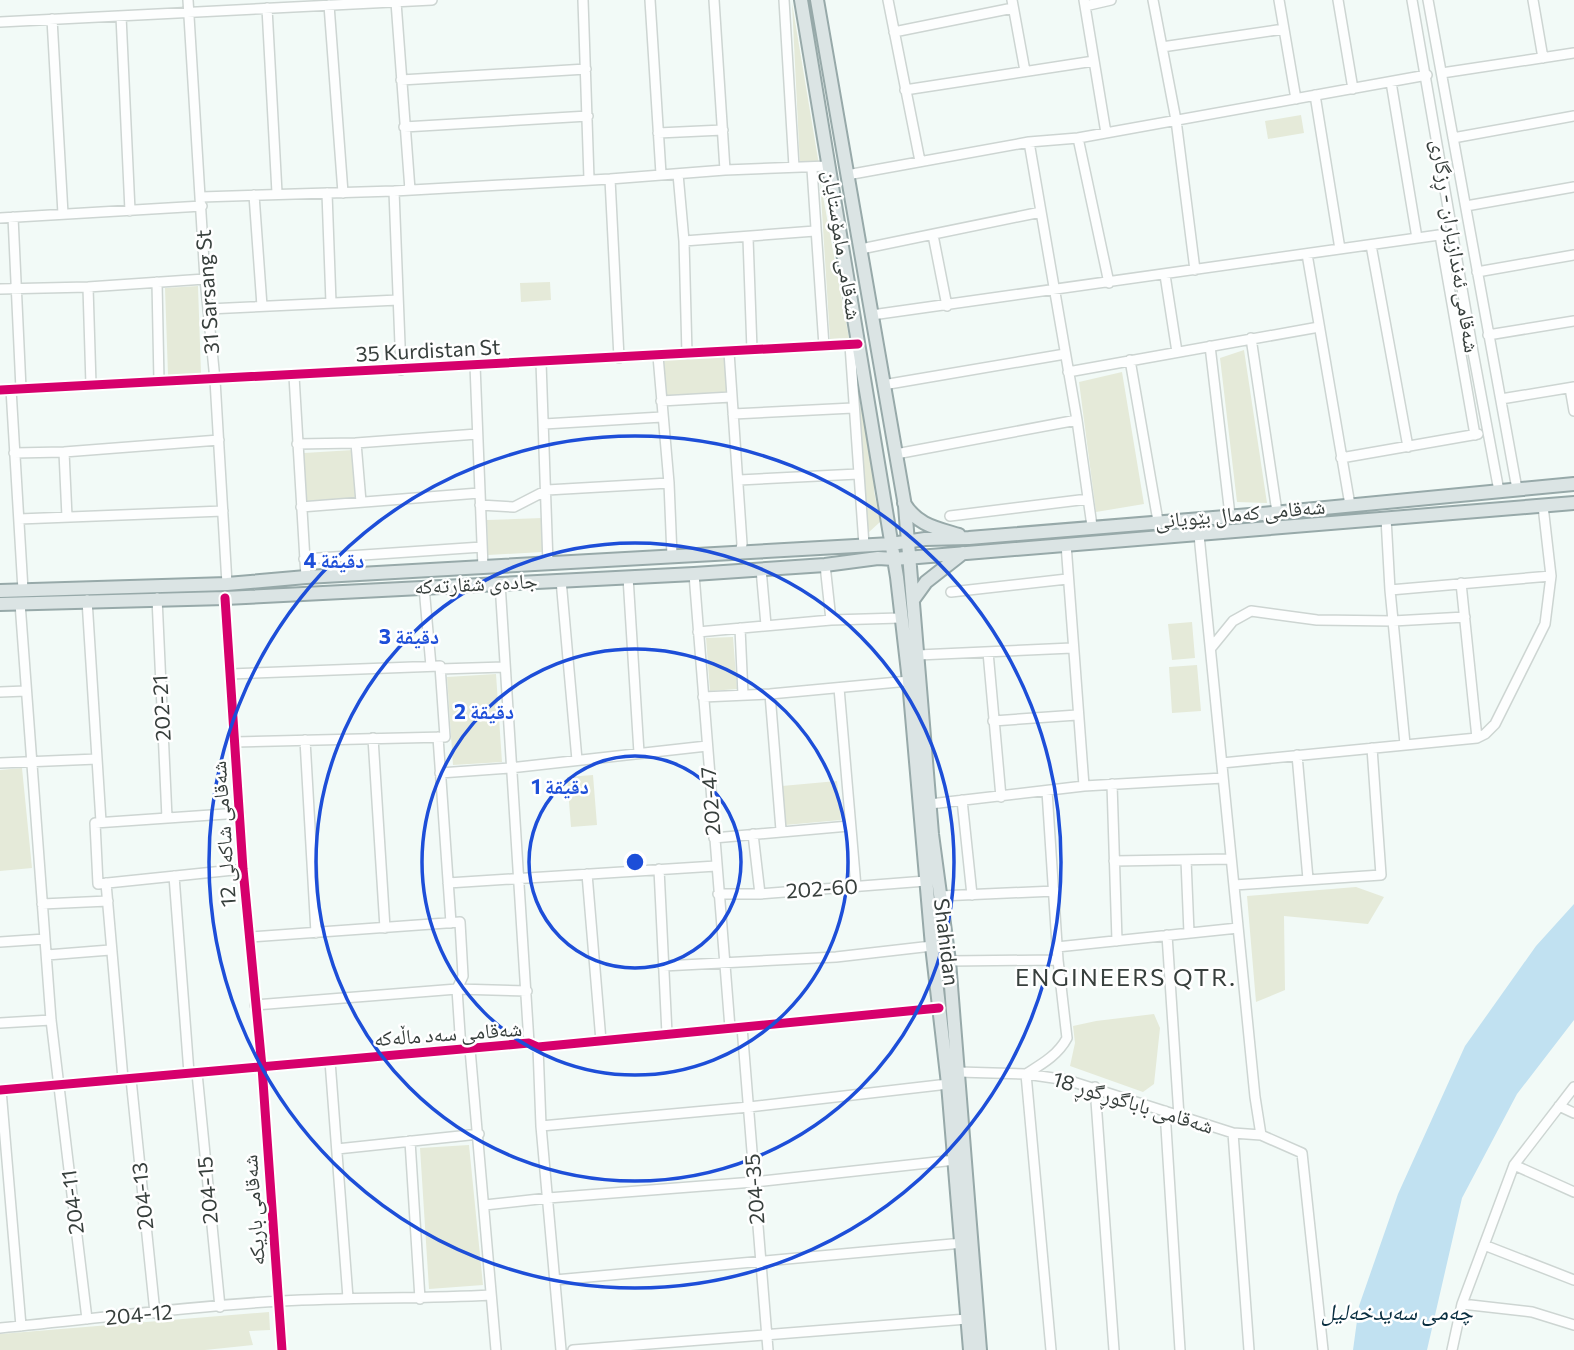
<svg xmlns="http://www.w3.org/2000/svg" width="1574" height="1350" font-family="Commissioner,'Noto Naskh Arabic',sans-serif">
<rect width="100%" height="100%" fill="#f2faf7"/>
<path fill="#e5ead9" d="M792,3l27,162 -19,1z
M1301,115l3,18 -36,6 -3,-18z
M820,180l29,158 -19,1z
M550,282l1,18 -30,2 -1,-19z
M198,286l3,88 -33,1 -3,-87z
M1244,350l23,153 -30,-1 -17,-144z
M725,357l3,46 -61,3 -3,-46z
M1122,372l22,132 -48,8 -17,-130z
M859,399l17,78 -2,14 6,31 -12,11z
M353,450l2,49 -49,2 -2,-48z
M542,518v34l-54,3 -1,-35z
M1192,622l3,36 -23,2 -4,-36z
M733,637l4,52 -27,2 -4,-53z
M1197,665l4,46 -29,2 -3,-46z
M496,674l6,88 -49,3 -6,-88z
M22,768l10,100 -32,3v-101z
M593,775l4,50 -26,2 -4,-50z
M837,781l4,39 -56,5 -3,-39z
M1356,887l28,10 -16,27 -84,-8 1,74 -29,12 -9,-106z
M1154,1014l6,14 -6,56 -11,8 -73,-26 5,-23 -2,-17 23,-5z
M469,1145l14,140 -54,4 -9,-141z
M269,1312l1,18 -21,1 4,14 -48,5h-205v-16z"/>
<path fill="#c1e1f1" d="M1574,904v116l-57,74 -55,104 -35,152h-74l6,-44 39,-112 67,-148 71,-100z"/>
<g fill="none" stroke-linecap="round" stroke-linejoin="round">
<g stroke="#cdd5d2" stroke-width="12">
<path id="minor" d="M188,0l17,279 10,101 12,204
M583,0l6,179
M650,0l11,174
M714,0l11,170
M784,0l10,167
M888,0l32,161
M1012,0l13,71
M1084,0l22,133
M1153,0l23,120 19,150
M1279,0l17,99
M1338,0l15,89
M1412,0l61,352 26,139
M1428,0l89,489
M1533,0l10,58
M396,2l14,188
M329,5l14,188
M1085,6l26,-6
M267,8l10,185
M121,16l9,195
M52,19l11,195
M0,22l432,-22
M894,32l119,-24
M1162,47l122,-18
M1442,73l132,-20
M401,80l185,-11
M1391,82l26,156
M905,90l189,-29
M1315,95l25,154
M404,127l184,-11
M658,133l65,-3
M1078,138l31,145
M1453,138l121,-22
M1029,142l48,278 15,106
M812,169l12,177
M678,174l6,67 3,113
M847,175l182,-33 49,-4 349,-63
M610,179l9,179
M394,191l7,179
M327,193l4,110
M254,195l8,111
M201,197l193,-6 216,-12 115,-9 103,-4
M1466,206l108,-19
M13,217l8,172
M0,218l202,-12
M933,235l14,71
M1440,235l35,200
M748,238l4,112
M684,241l131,-10
M1371,245l37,202
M861,249l180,-37
M1307,254l43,251
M1477,272l97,-17
M1165,275l12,77
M157,282l2,100
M88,287l3,98
M0,289l88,-2 117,-8
M208,309l190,-9
M872,315l581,-82
M1488,335l86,-14
M1251,338l26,174
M850,345l14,200
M1210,346l20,169
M729,352l13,192 -2,9
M658,356l11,127 3,73
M1130,360l28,161
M541,362l7,202
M475,365l8,203
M1068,372l251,-45
M294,376l12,201
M883,385l182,-31
M1570,388l4,23
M11,389l12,201
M0,390l858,-46
M1501,399l73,-12
M661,401l70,-4
M733,414l120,-6
M544,424l118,-7
M356,443l5,59
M297,444l59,-1 121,-9
M64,452l3,65
M14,453l50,-1 155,-12
M896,454l181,-34
M1341,458l137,-24
M739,480l119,-6
M480,505l34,2 33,-17 122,-7
M301,507l178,-14
M950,516l138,-17
M1386,518l4,72 15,154
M19,519l204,-8
M1199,535l56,562 6,38
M1066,544l18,242
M304,559l178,-12
M825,565l6,55
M761,569l5,56
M694,574l36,454
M628,577l11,176
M561,580l16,180
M500,583l29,460
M1461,583l16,155
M424,587l7,79
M1390,590l161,-14
M951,592l116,-13
M157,598l10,220
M225,598l18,271 19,198 20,283
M87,600l14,222
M20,603l31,417 36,299
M740,628l3,67
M698,632l133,-12 69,-2
M1211,648l22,-27 18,-10 66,9 76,1 72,-4
M988,652l13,145
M918,655l154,-7
M440,669l64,-2
M230,674l210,-8 5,71 -210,5
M839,688l17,199
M0,692l26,-1
M770,694l11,136
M703,697l67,-3 139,-13
M993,721l84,-6
M438,737l13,186
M373,738l12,190
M305,740l11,193
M1297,755l11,124
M0,763l97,-4
M1222,763l255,-25 8,-4 10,-10 50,-100 6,-48 -8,-70
M440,773l70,-5 197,-22
M1112,784l5,157
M1047,791l11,169 9,78c-9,17 -25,26 -41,36l25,276
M962,800l10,95
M930,804l154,-18 139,-8
M240,813l-145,10 3,61 145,-15
M753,834l7,60
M714,838l135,-12
M1186,860l3,73
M1114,861l117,-2
M659,869l8,165
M587,874l14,167
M174,876l15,197
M106,883l17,196
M448,883l268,-17
M1234,885l147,-10 -9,-127
M718,894h42l166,-13
M940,896l115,-5
M42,904l66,-3
M1167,935l12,181
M250,937l210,-15 3,54 -6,13 4,60
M0,942l45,-3
M1057,947l181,-19
M47,955l63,-5
M949,961l109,-1
M663,966l173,-9 96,-11
M255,1005l202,-16 70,2
M0,1023l51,-3
M742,1027l26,323
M538,1047l3,79 20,224
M470,1049l26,301
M330,1061l18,237
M959,1072l67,2 41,6 166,53 28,2 41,18 21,197
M197,1073l23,234
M131,1079l24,234
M1095,1087l19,263
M0,1090l529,-47 9,4 401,-39
M1,1090l20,236
M1559,1106l15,7
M1165,1111l15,239
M541,1126l208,-19 199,-23
M1233,1133l16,217
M410,1141l10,158
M337,1149l142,-15
M1514,1165l60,27
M485,1205l63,-7 206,-16 201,-22
M1484,1245l90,35
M555,1280l408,-37
M1462,1304l70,8 42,13
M0,1328c94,-9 188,-22 282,-27 70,-4 139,-2 209,-6
M573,1350l394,-31
M1452,1350l10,-46 52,-139 60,-78"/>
</g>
<g stroke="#97a9a9" stroke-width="16">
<path id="major" d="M801,0l96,577 12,104 23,265 16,138 22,266
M817,0l88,506 27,328 17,127 31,389
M904,503c13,22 32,25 55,32
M0,591l227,-7 79,-7 585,-33 34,-5 44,-1 293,-24 312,-30
M913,600l13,-18 37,-29
M0,604l225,-6 469,-24 131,-9 53,-7 16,1 680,-56"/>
</g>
<use href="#minor" stroke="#fdfefe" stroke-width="9"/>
<use href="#major" stroke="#dbe4e4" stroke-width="12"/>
<g stroke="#fff" stroke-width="13">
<path id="cycleway" d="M0,390l858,-46
M225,598l18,271 19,198 20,283
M0,1090l529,-47 9,4 401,-39"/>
</g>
<use href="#cycleway" stroke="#d6006c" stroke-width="9"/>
</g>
<g fill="none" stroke="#1d4ed8" stroke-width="3.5">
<circle cx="635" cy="862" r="106"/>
<circle cx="635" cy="862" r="213"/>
<circle cx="635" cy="862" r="319"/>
<circle cx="635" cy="862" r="426"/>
</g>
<g text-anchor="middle" stroke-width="5" stroke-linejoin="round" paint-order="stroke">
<g font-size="21" fill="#373f3c" stroke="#fff">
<text transform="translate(842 245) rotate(81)" y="7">شەقامی مامۆستایان</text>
<text transform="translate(1455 246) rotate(81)" y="7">شەقامی ئەندازیاران - ڕزگاری</text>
<text transform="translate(208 292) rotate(-94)" y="7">31 Sarsang St</text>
<text transform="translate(428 351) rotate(-3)" y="7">35 Kurdistan St</text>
<text transform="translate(1240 514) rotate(-5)" y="7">شەقامی کەمال بێویانی</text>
<text transform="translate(476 584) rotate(-3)" y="7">جادەی شقارتەکە</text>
<text transform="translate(162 708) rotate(-93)" y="7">202-21</text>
<text transform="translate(711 801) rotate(-94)" y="7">202-47</text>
<text transform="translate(224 834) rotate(-94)" y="7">شەقامی شاکەلی 12</text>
<text transform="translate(822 889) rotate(-4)" y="7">202-60</text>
<text transform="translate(946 942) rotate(83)" y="7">Shahidan</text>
<text transform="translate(448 1034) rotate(-4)" y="7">شەقامی سەد ماڵەکە</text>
<text transform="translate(1133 1103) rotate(17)" y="7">شەقامی باباگوڕگوڕ 18</text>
<text transform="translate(755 1189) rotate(-94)" y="7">204-35</text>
<text transform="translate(208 1190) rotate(-95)" y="7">204-15</text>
<text transform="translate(143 1196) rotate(-96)" y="7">204-13</text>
<text transform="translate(73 1202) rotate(-97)" y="7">204-11</text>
<text transform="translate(254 1210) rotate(-94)" y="7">شەقامی باریکە</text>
<text transform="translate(139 1315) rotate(-5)" y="7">204-12</text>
</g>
<g font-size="23" font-style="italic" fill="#082d3f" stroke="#fff">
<text x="1397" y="1320">چەمی سەیدخەلیل</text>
</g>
<g font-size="24" letter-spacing="2" fill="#373f3c" stroke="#fff">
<text x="1126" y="986">ENGINEERS QTR.</text>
</g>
</g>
<circle cx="635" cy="862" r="10" fill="#1d4ed8" stroke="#fff" stroke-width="3.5"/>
<g font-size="21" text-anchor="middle" font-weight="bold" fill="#1d4ed8" stroke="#fff" stroke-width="5" stroke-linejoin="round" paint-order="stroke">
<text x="334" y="568">4 دقيقة</text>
<text x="409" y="644">3 دقيقة</text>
<text x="484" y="719">2 دقيقة</text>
<text x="560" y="794">1 دقيقة</text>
</g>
</svg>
